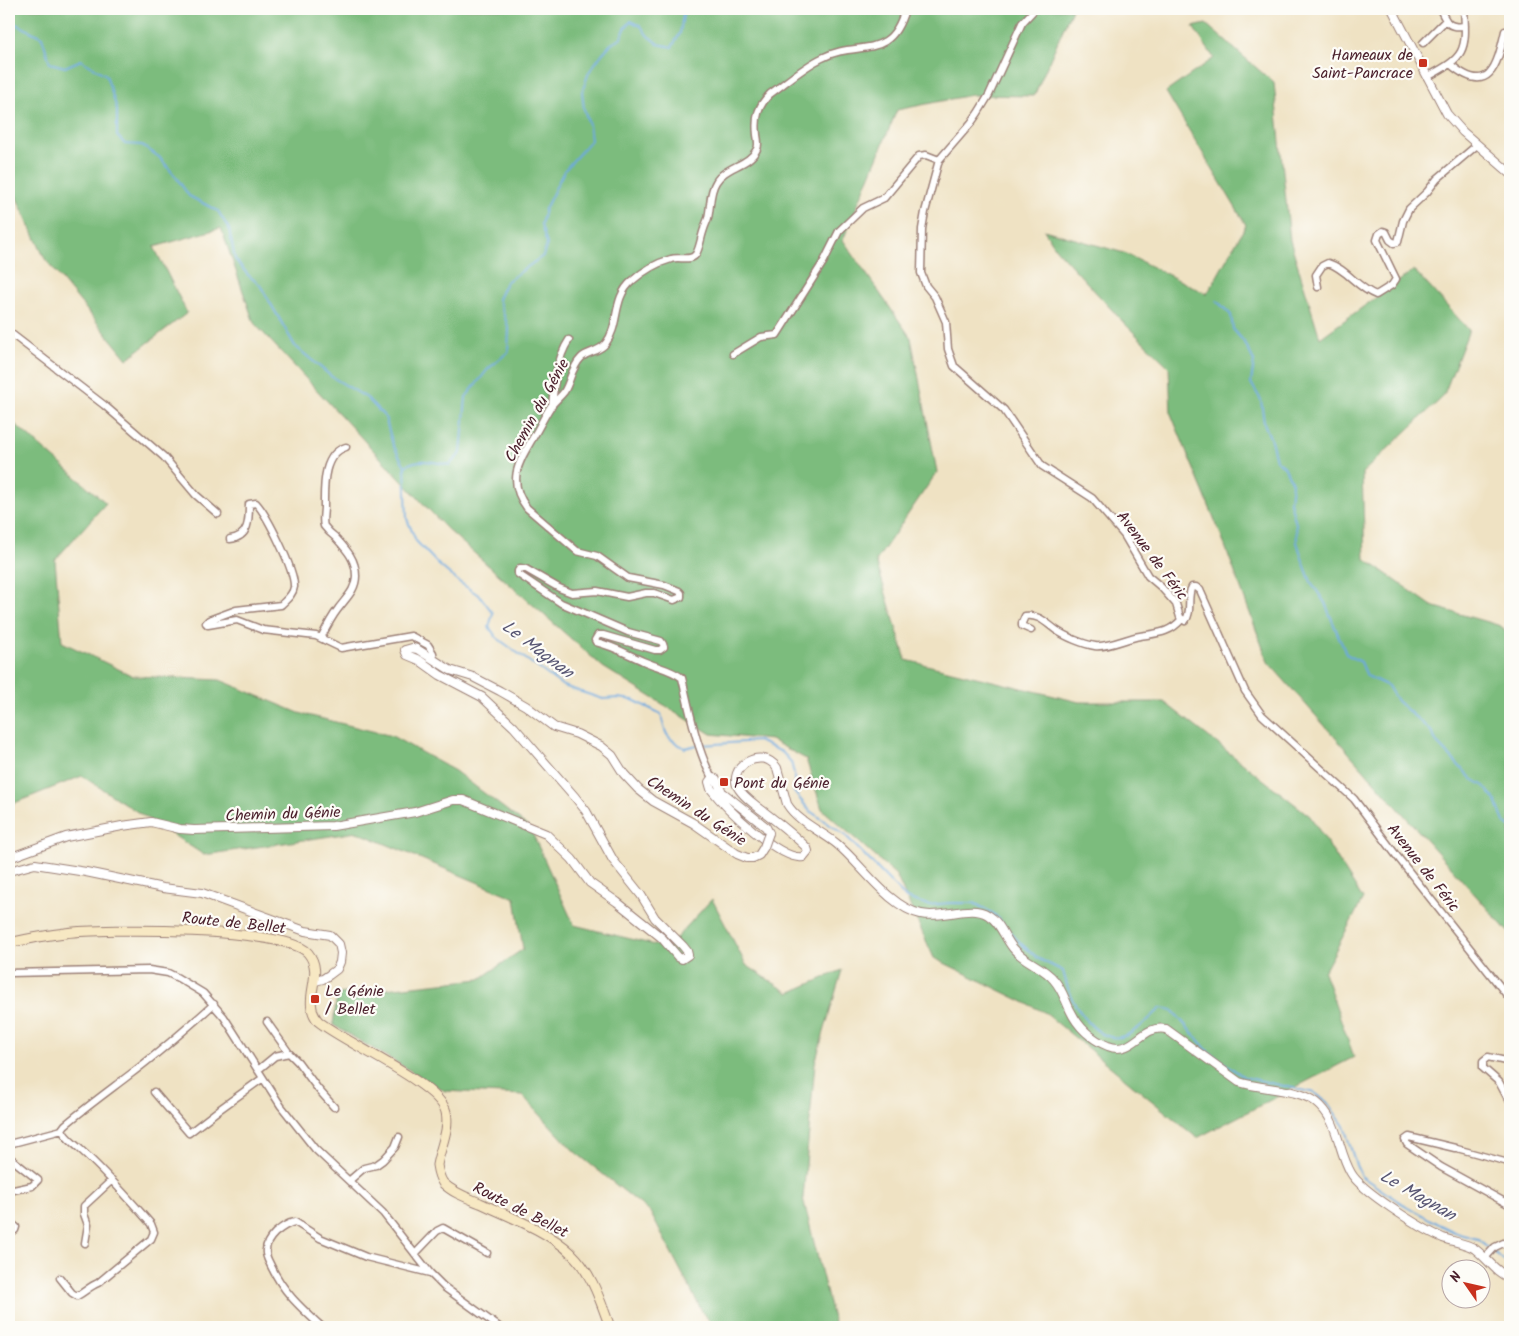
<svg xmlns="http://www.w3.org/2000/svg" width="1519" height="1336" font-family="Kalam,sans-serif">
<rect width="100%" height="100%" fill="#fdfcf7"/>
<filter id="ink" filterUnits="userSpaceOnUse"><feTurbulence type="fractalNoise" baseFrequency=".02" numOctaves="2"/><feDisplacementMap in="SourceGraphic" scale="10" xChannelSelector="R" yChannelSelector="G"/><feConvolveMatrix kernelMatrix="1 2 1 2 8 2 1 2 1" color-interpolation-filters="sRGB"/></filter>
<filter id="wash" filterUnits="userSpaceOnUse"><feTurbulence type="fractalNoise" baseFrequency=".0096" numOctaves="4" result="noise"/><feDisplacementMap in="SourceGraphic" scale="20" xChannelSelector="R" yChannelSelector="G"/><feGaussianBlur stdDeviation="1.12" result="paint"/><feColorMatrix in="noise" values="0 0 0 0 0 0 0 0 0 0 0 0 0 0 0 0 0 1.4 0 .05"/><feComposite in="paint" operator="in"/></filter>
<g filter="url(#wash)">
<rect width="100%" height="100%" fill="#efe2c3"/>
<path fill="#7bbc7d" stroke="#626e54" d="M9,9h1063l-38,87 -63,-1 -74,15 -54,130 68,98 26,134 -61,89 30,99 173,42h85l146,114 53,83 -39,73 30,85 -157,81 -153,-126 -110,-54 -38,-83 -74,-66 -16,-50 -35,-19 -60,-6 -108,-67 -156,-138 -193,-206 -33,-95 -67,19 33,66 -60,46 -82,-100 -36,-78z
M1206,24l68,59 16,157 30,98 94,-68 55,60 -26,67 -81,76 3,86 67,47 69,20 9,12v296l-242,-272 -47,-127 -50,-121 -2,-47 -45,-44 -68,-74 -12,-19 80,23 83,41 39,-69 -80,-133 48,-34 -21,-31z
M9,419l97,84 -51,57 7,82 71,34 87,4 79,33 93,23 63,35 75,57 44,97 93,23 45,-49 34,66 43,28 53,-23 -27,93 -12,135 32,129h-119l-12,-12 -54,-103 -76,-61 -52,-56 -77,-4 -112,-66 4,-31 143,-15 43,-30 -8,-51 -158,-66 -153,23 -122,-79 -65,26 -8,5z"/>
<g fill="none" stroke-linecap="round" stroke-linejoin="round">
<path stroke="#6da9de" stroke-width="2" d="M684,9l-4,24 -8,14 -14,-3 -11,-9 -6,-9 -10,-5 -5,6 -6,12 -9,5 -9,10 -13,18 -7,20 2,17 5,16 2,15 -27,31 -19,38 -4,16 6,19 -4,12 -37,26 -8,17 11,30 -1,23 -20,17 -22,28 -5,56 -12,12c-16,-3 -30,-8 -44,1l2,53 9,22 23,24 20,17 21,14 13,17 -4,14 8,11 66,48 40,13 15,-1 15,2 28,14c4,21 5,24 24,34l12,-3
M9,14l5,9 28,14 8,26 15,4 16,-7 25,15 11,34v27l8,8 17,1 17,12 17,20 13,19 29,15 11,18 6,30 13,16 12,10 35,61 37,31 35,21 18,19 8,28 12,21
M1217,301l14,14 2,14 12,14 9,18 -3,22 10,17 3,23 7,17 5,20 8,6 8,17 -2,19 6,22 1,18 6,19 8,21 14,21 21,51 15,8 6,14 21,10 9,15 34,30 6,12 35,36 12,7 12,15 8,21 6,5
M702,745l56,-4 24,11 9,10 3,12v18l16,19 36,25 60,62 22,7 21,-2h25l20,11 25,28 20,17 24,12c3,10 5,21 10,30 11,18 30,45 54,34 13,-6 24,-18 34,-27l11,2 36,41 36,26 71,16 12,9 17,24 12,39 5,11 40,27 39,22 19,9 19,5 32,26"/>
</g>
</g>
<g filter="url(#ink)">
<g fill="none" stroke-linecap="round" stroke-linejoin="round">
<g stroke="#9c8077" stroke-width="8">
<path id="pedestrian" d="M1455,1148l55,15"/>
</g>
<g stroke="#9c8077" stroke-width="9">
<path id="minor" d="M1035,9l-13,14 -33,72 -11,18 -7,10 -32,37 -14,52 -3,17 -1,44 5,13 9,11 11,25 2,27 6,17 50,44 38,56 50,32 32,37 24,41 13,11 15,17 4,13 5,4c8,-9 1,-24 7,-34h4l4,3 45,101 17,24 92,84 42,56 114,144
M1440,9c7,14 8,19 25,17
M1423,43l23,-23
M1450,64c39,33 47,3 55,-33
M1427,77c38,-20 40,-25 37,-68
M1318,287l-2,-12 6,-9 6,-3c19,6 29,25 48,32l16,-10 4,-6 -19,-39 2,-6 4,-3 3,1 4,8 4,3 4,-1 5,-21 6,-12 18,-17 10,-13 40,-34
M9,332l95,73 60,52 32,38 22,19
M733,354l28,-17 16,-2 47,-74 15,-30 24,-23 21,-10 35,-42 7,-1 13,5
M552,406c2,-22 5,-48 17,-66
M230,539c19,-2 19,-18 19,-35l7,-1c11,12 39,67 38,84 -1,8 -8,13 -13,18l-45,5 -27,10 -3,3 2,2 29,-5 26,10 53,6 25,12 70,-12 17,9 5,8 1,6
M1031,630l-9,-4v-3l3,-7c14,-2 21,7 31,14 10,7 27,14 39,16 12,2 32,-8 45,-10 18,-3 30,-3 42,-17
M321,638c5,-10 10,-20 17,-29 8,-11 18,-19 18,-33 0,-17 -10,-27 -21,-39 -4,-3 -8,-7 -11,-11 -2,-5 0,-13 0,-19 0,-19 -2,-53 22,-60
M712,778c-16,-31 -22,-66 -30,-100 -11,-9 -26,-11 -39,-17 -16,-7 -30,-15 -47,-19l-1,-2 3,-5h5l52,15h5l4,-3 -1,-3 -2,-3 -33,-9 -67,-29 -43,-29v-3l2,-3 6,1 33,19 13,5 25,-2 30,6 19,-4h8l20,7 7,-3v-4l-2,-2 -15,-6 -36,-7 -31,-22 -20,-5 -50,-43c-21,-28 -8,-46 7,-72 6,-10 11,-21 17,-30 4,-5 9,-9 13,-14 7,-11 7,-24 17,-34 7,-7 19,-6 25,-15 14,-18 6,-45 26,-62 10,-9 25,-18 39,-22 8,-3 20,3 25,-5 4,-7 5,-17 8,-25 1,-4 3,-7 4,-11 3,-12 1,-25 8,-36 9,-16 33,-16 41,-33 2,-4 1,-9 0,-14 -2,-18 1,-29 13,-41 17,-12 33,-27 52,-36 35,-19 68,5 83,-49
M9,973l140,-3 19,3 10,5 25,15 21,24 57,89 34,43 68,64 47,60 14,14 55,40
M267,1022l22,31
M1510,1062l-22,-5 -5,4v7l16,14 8,15 3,3
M258,1070l17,-14 14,-3 9,9 20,27 16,18
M154,1092l35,41 31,-24 43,-31
M9,1144l53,-14
M1455,1148l-46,-11 -4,3 2,4 34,23 69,38
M9,1157l29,23 -6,6 -23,5
M350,1180l14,-12 12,-3 7,-5 12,-13 4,-10
M9,1222l7,5 -1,3 -6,3
M85,1243l3,-18 -4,-11v-8l28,-26
M415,1254l22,-23 6,-3 44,25
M1485,1258l10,-11 15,-7
M60,1278l12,15 5,3c8,-4 13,-10 21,-13l53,-44 3,-7 -3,-8c-23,-26 -45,-52 -71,-75 -6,-6 -16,-12 -18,-20l3,-4c20,-17 42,-33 63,-49 30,-22 58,-47 86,-72
M322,1327c-22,-20 -39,-35 -52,-63 -2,-4 -5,-9 -4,-14 0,-7 4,-12 9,-17 6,-5 12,-10 20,-11l25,16 46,19 64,16"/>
</g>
<g stroke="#9c8077" stroke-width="10">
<path id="tertiary" d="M1392,9l55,105 16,18 47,41
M769,833l-3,-6 -44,-35 -6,-13 -4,-1 -3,4 2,7c14,18 69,72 92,68l5,-6 -1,-3c-15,-15 -31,-27 -48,-40 -7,-6 -15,-11 -20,-19 -14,-21 23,-44 38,-21l10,36c11,18 34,27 50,40 25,21 52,63 84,70 21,5 50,-10 67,1 12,7 16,22 25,33 11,14 30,18 41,32 8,9 11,20 16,30 8,17 21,29 38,36 26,10 33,-22 58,-17l73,53c24,8 58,6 77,20 23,18 21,47 35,71 10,18 71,56 92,65 10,4 23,5 32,11 12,9 21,24 35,29
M9,858l57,-21 56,-11 29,-4 29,7 14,1 139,-4 82,-14 38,-12h10l83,34 26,25 18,24 27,19 45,36 16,19 4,2 6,-4 -1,-4 -4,-5 -28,-28 -14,-23 -28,-35 -27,-49 -11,-14 -61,-70 -32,-30 -42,-22 -21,-15 -12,-5 -2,-5 7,-2 5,1 33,21 23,7 27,14 26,15 28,21 23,7 24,12 11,9 12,19 14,15 15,12 40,22 44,31 10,4h6l6,-3 5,-8
M9,871l26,-7 51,8 77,16 39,5 103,38 25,4 9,9 2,9 -1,9 -3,7 -8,6 -6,4 -8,2"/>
</g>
<g stroke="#9c8077" stroke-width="11">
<path id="secondary" d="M9,943c18,-4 37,-8 56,-10 38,-5 221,-6 243,20 18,22 -8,46 10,68 25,21 122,63 128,91 4,17 -6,36 -9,53 1,7 2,12 6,18 10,10 25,15 37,20 28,13 70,29 91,50 21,20 29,47 39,74"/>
</g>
<use href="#pedestrian" stroke="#fff" stroke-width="5"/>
<use href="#minor" stroke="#fff" stroke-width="6"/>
<use href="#tertiary" stroke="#fff" stroke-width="8"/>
<use href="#secondary" stroke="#f7e8c3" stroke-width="9"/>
<g stroke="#9c8077" stroke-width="10" stroke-linecap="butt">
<path id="tertiary-bridge" d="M764,847l5,-14"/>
</g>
<use href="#tertiary-bridge" stroke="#fff" stroke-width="8"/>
</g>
</g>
<g fill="#c8321e" stroke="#fdfcf7" stroke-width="2">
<rect x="1418" y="58" width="10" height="10" rx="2.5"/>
<rect x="719" y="777" width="10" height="10" rx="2.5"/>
<rect x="310" y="994" width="10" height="10" rx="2.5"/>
</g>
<g text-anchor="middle" stroke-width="4.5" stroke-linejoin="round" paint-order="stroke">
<g font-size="16" fill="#4a1f2b" stroke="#fdfcf7" text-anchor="start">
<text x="1413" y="60" text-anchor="end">Hameaux de<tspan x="1413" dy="18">Saint-Pancrace</tspan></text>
<text x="734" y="788">Pont du Génie</text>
<text x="325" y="996">Le Génie<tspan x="325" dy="18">/ Bellet</tspan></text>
</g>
<g font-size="16" fill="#4a1f2b" stroke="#fdfcf7">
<text transform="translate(536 410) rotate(-61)" y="6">Chemin du Génie</text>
<text transform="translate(1153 555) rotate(53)" y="6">Avenue de Féric</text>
<text transform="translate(697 810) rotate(33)" y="6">Chemin du Génie</text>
<text transform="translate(283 813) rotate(-2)" y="6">Chemin du Génie</text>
<text transform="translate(1424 867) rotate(52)" y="6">Avenue de Féric</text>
<text transform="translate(234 922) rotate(6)" y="6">Route de Bellet</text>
<text transform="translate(521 1209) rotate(27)" y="6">Route de Bellet</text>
</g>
<g font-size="18" font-style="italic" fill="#585673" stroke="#fdfcf7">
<text transform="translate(538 649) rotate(37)" y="6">Le Magnan</text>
<text transform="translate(1418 1195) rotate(30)" y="6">Le Magnan</text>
</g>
</g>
<rect width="1519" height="1336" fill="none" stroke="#fdfcf7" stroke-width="30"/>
<g transform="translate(1466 1284) rotate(304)"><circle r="24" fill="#fdfcf7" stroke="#b5a4a5"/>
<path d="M0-4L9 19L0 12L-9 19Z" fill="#c8321e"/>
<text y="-8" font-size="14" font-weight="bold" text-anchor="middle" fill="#4a1f2b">N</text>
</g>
</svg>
